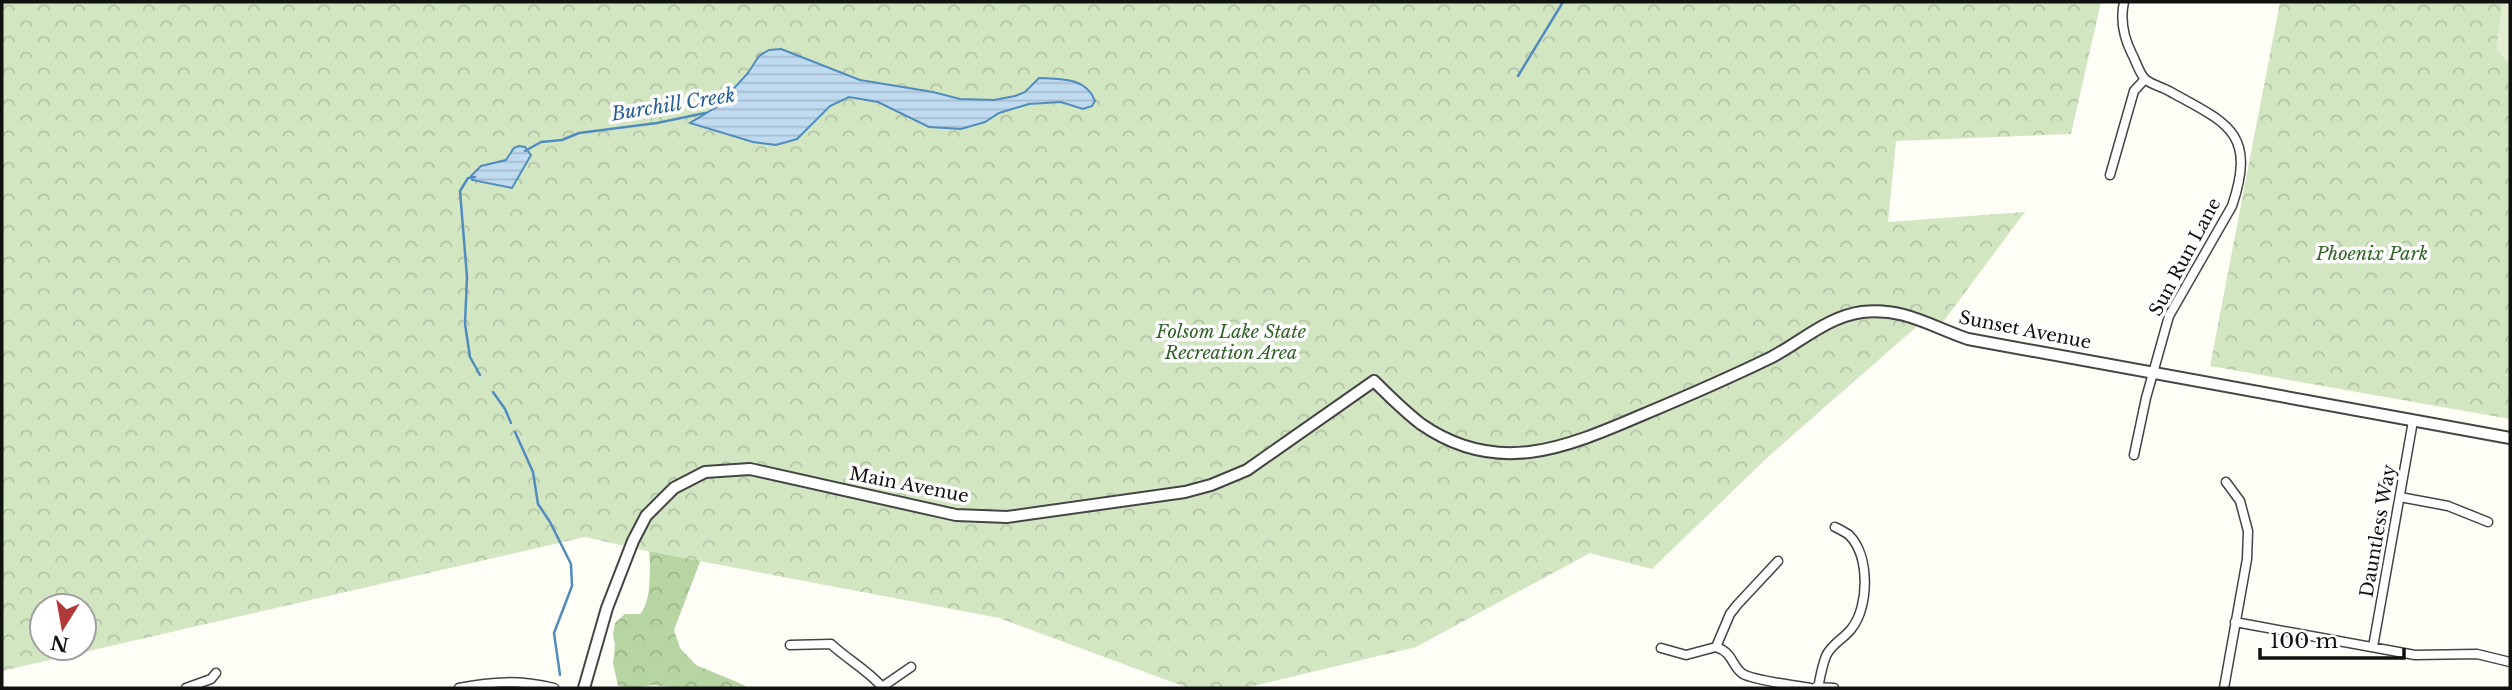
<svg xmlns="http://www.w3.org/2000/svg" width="2512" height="690" font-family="'Libre Baskerville',serif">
<defs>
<pattern id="forest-crowns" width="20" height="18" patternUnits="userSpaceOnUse" patternTransform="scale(1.75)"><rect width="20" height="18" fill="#b7d4a3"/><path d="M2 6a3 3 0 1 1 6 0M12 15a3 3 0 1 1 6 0" fill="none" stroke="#9cb58b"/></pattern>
<pattern id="park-crowns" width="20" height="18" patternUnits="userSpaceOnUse" patternTransform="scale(1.75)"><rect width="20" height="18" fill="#d3e6c2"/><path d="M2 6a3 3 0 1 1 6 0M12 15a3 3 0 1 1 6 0" fill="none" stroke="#b4c4a6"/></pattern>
<pattern id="water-rules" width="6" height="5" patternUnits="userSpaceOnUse" patternTransform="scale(1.75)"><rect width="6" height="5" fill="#c0dbf0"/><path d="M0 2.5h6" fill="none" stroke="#a4bbcd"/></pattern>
</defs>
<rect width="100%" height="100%" fill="#fefdf6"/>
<path fill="url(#forest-crowns)" d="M649,535l54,19 -29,76 6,18 16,17 48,20 3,3h-68l-26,-3 -18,3 -17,-2 -5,-23 2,-18 -2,-11 2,-11 10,-9h15c14,-14 9,-58 9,-79z"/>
<path fill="url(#park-crowns)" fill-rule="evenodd" d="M2,2h2099l-30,132 -175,7 -8,81 137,-10 -85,114 -17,-5 -154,135 -117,113 -62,-16 -174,94 -171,41h-57l-189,-70 -352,-67 -62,-14 -583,134zM42,606h42v42h-42z
M2280,2h230v417l-300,-53z"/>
<path fill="#e3eed3" d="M2503,2h7v60l-4,-1 -10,-13z"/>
<path fill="url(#water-rules)" stroke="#508cbe" stroke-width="2" d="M781,49l79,31 73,12 27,7 34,1 21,-4 10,-4 14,-14c21,1 47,-1 56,23l-3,5 -9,3 -22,-7 -32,2 -30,9 -14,9 -24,7 -32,-2 -51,-25 -29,-5 -19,9 -33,33 -21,6 -23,-3 -63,-19 28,-17 30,-33 11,-17 10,-6z
M519,146l6,1 6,8 -19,33 -40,-8 -1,-4 10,-10 25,-6 8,-12z"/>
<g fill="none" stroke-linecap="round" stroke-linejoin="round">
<path stroke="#508cbe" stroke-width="2.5" d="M1518,76l45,-74
M525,151l16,-9 21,-2 17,-7 78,-10 48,-10
M475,177l-7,1 -8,13 7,86 -2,47 5,33 10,18
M493,392l12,17 6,14
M515,432l18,40 5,32 12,18 21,42 1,22 -18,47 6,42"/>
<g stroke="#444" stroke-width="11">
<path id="minor" d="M2124,2c-4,18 0,36 8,52 4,7 7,19 13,25 5,5 17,8 24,12 58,32 88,41 63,115l-63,110 -23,82 -12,57
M2110,175l24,-84 11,-12
M2400,497l48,9 40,16
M2235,622l180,33 62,-1 33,8
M790,645l41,-1c17,16 37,26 52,44
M1716,647c18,6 15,19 27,27 13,7 51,11 67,14
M1716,647l14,-33 7,-9 41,-44
M2373,647l40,-226
M1661,648l25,7 30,-8
M882,687l29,-20
M1816,687l18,1
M186,688l25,-9 5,-6
M459,688c34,-7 62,-8 95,0
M1818,688c2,-10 4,-22 8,-32 5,-12 19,-18 26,-28 17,-22 18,-72 -3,-93 -4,-3 -10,-6 -14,-8
M2224,688l23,-129 1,-28 -8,-30 -14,-19"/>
</g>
<g stroke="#444" stroke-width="14">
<path id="tertiary" d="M584,688l23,-80 26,-67 13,-25 28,-28 31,-16 45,-3 206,46 51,2 178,-25 26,-7 36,-15 127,-89c15,15 30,30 47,43 76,53 144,24 221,-9 43,-18 87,-37 130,-58 30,-16 55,-40 90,-45 41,-5 68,14 106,27l542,99"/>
</g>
<use href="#minor" stroke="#fff" stroke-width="8"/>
<use href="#tertiary" stroke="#fff" stroke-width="10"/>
</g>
<g text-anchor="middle" stroke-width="7" stroke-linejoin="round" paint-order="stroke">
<g font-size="18" font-style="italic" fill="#316228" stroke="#fff">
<text x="2372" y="260">Phoenix Park</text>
<text x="1231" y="338">Folsom Lake State<tspan x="1231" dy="21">Recreation Area</tspan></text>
</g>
<g font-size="18" fill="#111" stroke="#fff">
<text transform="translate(2185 257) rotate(-62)" y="6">Sun Run Lane</text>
<text transform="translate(2025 330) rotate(11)" y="6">Sunset Avenue</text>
<text transform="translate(909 485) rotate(11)" y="6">Main Avenue</text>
<text transform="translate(2378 531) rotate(-80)" y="6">Dauntless Way</text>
</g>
<g font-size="19" font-style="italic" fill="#285f95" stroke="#fff">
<text transform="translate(673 104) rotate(-9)" y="7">Burchill Creek</text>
</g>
</g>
<rect width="2512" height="690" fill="none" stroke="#111111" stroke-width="7"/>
<g transform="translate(63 627) rotate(191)"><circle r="33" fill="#ffffff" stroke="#a0a0a0" stroke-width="2"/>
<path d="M0-5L12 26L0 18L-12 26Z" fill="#b13938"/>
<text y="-10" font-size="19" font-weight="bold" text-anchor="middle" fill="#111111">N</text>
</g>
<path d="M2260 648v10h144v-10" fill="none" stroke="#111111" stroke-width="3.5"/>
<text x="2270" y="648" font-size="21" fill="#111111" stroke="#ffffff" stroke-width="5" paint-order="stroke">100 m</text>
</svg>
